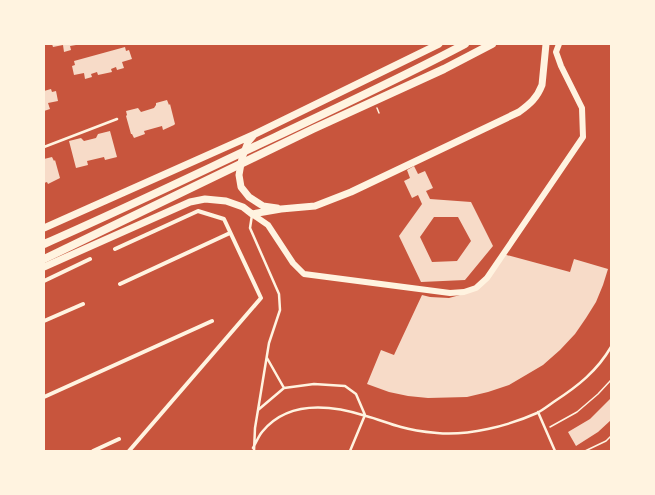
<svg xmlns="http://www.w3.org/2000/svg" width="655" height="495" font-family="Montserrat,sans-serif">
<rect width="100%" height="100%" fill="#c8553d"/>
<path fill="#f7dbc8" fill-rule="evenodd" d="M52,44h24v1l-6,1 1,4 -7,2 -1,-7 -10,2z
M125,47l1,4 3,-1 3,9 -10,3 2,6 -7,2 -1,-3 -5,2 1,3 -14,3 -1,-3 -6,2 1,3 -7,2 -1,-6 -10,2 -2,-9 3,-1 -1,-4z
M51,89l1,3 4,-1 2,10 -10,2 2,6 -6,2v-20z
M167,100l2,5 1,-1 5,20 -1,1 -11,5 -1,-4 -18,5 1,3 -11,4 -2,-4h-1l-5,-18 1,-1 -1,-4 12,-3 3,4 13,-4 2,-3v-2z
M110,131l7,26 -12,3 -1,-3 -17,4 1,4 -12,3 -7,-27 12,-3 3,3 12,-3 2,-4z
M52,157l2,4 1,-1 5,18 -12,6 -1,-2 -3,1v-24z
M414,166l4,8 7,-3 8,17 -7,3 4,8 41,3 22,44 -28,34 -44,2 -22,-46 23,-32 -4,-9 -6,3 -8,-17 6,-3 -3,-8zM434,217h24l13,24 -14,20 -25,1 -12,-25z
M503,254l67,18 4,-13 34,10 -5,16 -7,17 -10,16 -11,16 -15,16 -17,15 -34,20 -21,7 -21,5 -39,1 -20,-2 -19,-4 -22,-8 14,-34 13,5 28,-60 8,2 19,1 18,-5 7,-3z
M611,398v22l-13,12 -22,14 -8,-14 22,-13z"/>
<g fill="none" stroke-linecap="round" stroke-linejoin="round">
<path stroke="#fff3e0" stroke-width="1.5" d="M377,108l2,5
M550,427l27,-15 21,-18 13,-14
M585,451l21,-10 5,-5"/>
<path stroke="#fff3e0" stroke-width="2.5" d="M44,147l73,-28
M252,215l-2,13 29,66 1,16 -11,33 -14,85 -1,23
M267,358l17,30
M258,410l26,-22 30,-4 31,2 11,8 9,21 -15,36
M538,412l17,39
M253,448c3,-5 5,-11 9,-16 26,-32 69,-27 104,-16 12,3 23,8 35,11 10,3 25,5 36,6 31,3 71,-7 100,-20 6,-3 12,-8 18,-12 23,-15 42,-30 56,-54"/>
<path stroke="#fff3e0" stroke-width="4" d="M115,249l83,-38 26,8 37,79 -132,153
M44,281l46,-22
M120,284l110,-51
M44,321l39,-17
M44,397l168,-76
M93,451l26,-12"/>
<path stroke="#fff3e0" stroke-width="6" d="M252,214l16,11 25,38 11,11 146,19 14,-1 12,-4 11,-10 96,-141 -1,-29 -21,-42 -5,-14 3,-8"/>
<path stroke="#fff3e0" stroke-width="7" d="M253,136l-5,6 -6,16 -3,17 2,12 8,10 14,9 14,2
M44,228l211,-94 184,-90
M44,267l146,-65 15,-3 21,2 17,6 9,7 29,-5 34,-3 36,-14 168,-80c11,-8 18,-14 23,-27l4,-41"/>
<path stroke="#fff3e0" stroke-width="8" d="M44,244c78,-34 154,-71 231,-107 63,-30 128,-60 190,-93
M44,259l269,-130 131,-60 48,-25"/>
</g>
<rect width="655" height="495" fill="none" stroke="#fff3e0" stroke-width="90"/>
</svg>
